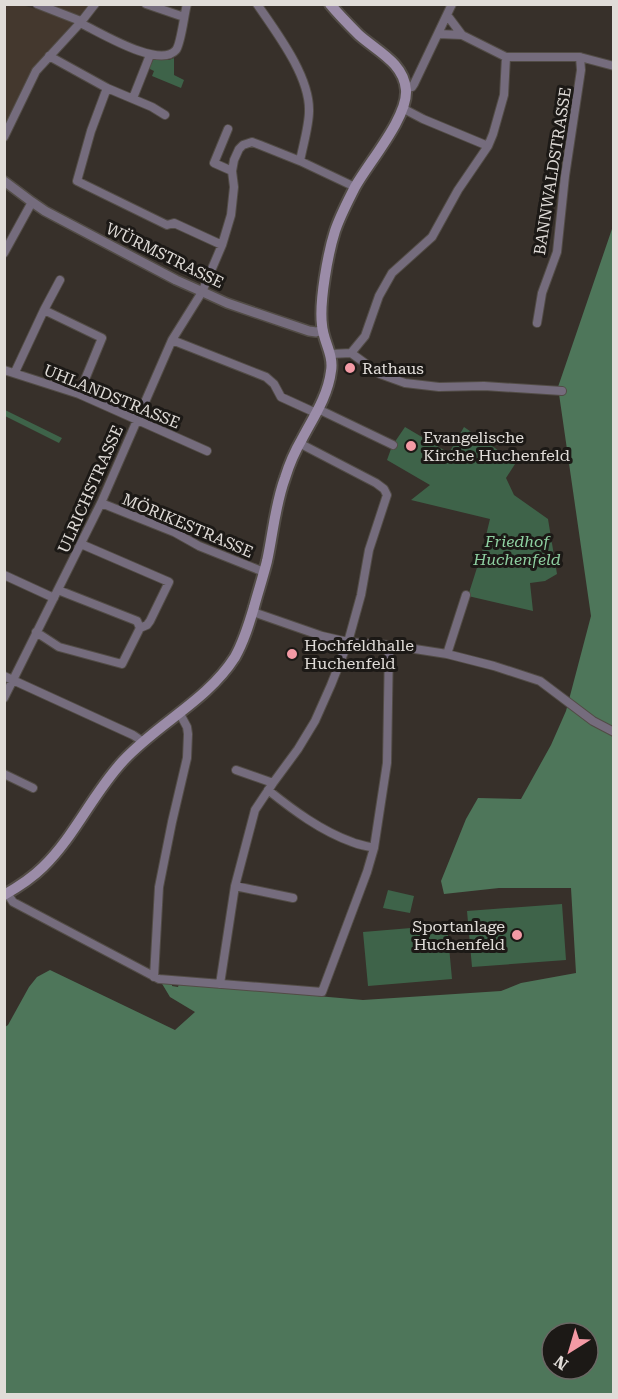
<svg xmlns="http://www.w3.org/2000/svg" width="618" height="1399" font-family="'Roboto Serif',serif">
<rect width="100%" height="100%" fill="#37302a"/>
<path fill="#44382e" d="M5,5h17l17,5 2,-5h48l-56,63 -28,59z"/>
<path fill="#3e6349" d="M174,58v17l10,5 -3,8 -29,-12 2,-5 -4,-2v-3l3,-6h16z
M5,410l57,28 -3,5 -54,-27z
M405,427l44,26 15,-26 31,21 20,16 -9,14 8,17 34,24 9,55 -12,7 -15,2 3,28 -65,-15 14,-44 8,-33 -79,-19 19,-15 -43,-25 5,-14z
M388,890l26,6 -4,17 -27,-5z
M562,904l4,56 -94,7 -5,-56z
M447,925l5,54 -84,7 -5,-54z"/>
<path fill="#4e765a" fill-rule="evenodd" d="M613,226v1168h-608v-367l3,-2 21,-38 8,-10 13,-7 125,60 20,-18 -25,-15 -9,-15 11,1v3l6,1 1,-3 184,16 138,-9 20,-8 55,-10 -5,-85h-72l-55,6 -3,-13 25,-62 12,-21 43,1 30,-54 15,-34 25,-95 -33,-229zM552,1333h36v36h-36z"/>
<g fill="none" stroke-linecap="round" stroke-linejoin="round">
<g stroke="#524c46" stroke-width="10">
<path id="minor" d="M37,4l41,16 6,5c17,8 76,44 92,25 5,-6 8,-35 11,-46
M146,4l38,13
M257,4c19,28 53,72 52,107 0,15 -6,34 -9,50
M447,15l15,20
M49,56l58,32 45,19 13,8
M506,57h74l1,13 -16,106 -8,76 -15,41 -5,30
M580,57l34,9
M107,88l-16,43 -14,50 90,44 7,-2 48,22
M406,88l6,-1 2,-3 38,-80
M133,98l17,-43
M404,109l19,10 65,27
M228,129l-14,34 18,8
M4,137l32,-66 45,-49 14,-18
M4,253l28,-51
M44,310l58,28 -23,56
M172,340l94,37 8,7 7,13 35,16
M351,353l29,21 25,9 34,4 45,-1 78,5
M330,354l21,-1 14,-17 14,-40 13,-23 40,-36 26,-47 30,-44 5,-12 11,-39 2,-38 -44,-22 -24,-1
M4,370l75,24 128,57
M15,372l29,-62 16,-30
M318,409l75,36
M101,503l73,29 25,14 65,26
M4,575l50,23
M58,590l79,31 3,7
M253,612l69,24 26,6 41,3 58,9 19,-59
M36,632l23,15 63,17 18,-36 7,-3 3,-4 19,-39 -88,-38
M447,654l47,12 46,15 53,40 21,11
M4,676l129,59 9,6
M4,698l97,-195 71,-163 30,-48 20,-47 9,-30 3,-28 -2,-16 2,-11 5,-11 4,-4 9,-3 8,3 40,16 55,26
M236,770l37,13
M4,774l29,14
M268,790c25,20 53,41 84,52 7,3 15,4 22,6
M235,886l58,12
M7,893l6,9 146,77 163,13 45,-120 7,-24 13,-85 2,-118
M154,977l5,-90 13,-65 15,-64 1,-24 -1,-7 -8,-15
M220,984l15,-98 20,-76 18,-27 25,-34 17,-28 16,-36 17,-43 13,-47 8,-45 18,-55 -3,-6 -8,-6 -77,-40"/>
</g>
<g stroke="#524c46" stroke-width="12">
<path id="tertiary" d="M4,181l28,21 13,9 131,69 18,8 33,15 82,28 7,1 7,-2"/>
</g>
<g stroke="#524c46" stroke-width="14">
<path id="secondary" d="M4,895c14,-8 28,-17 39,-28 32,-31 50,-74 80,-106 35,-38 84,-60 112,-104 9,-16 14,-33 19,-50 4,-15 9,-30 13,-46 6,-27 8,-56 18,-83 4,-13 10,-27 17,-39 11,-21 26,-43 29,-68 3,-16 -8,-30 -9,-46 -3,-23 6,-72 13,-94 5,-15 13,-30 20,-44 14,-25 53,-70 51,-97 -2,-27 -29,-39 -47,-55 -10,-10 -20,-20 -29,-31"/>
</g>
<use href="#minor" stroke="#756c7d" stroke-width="8"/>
<use href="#tertiary" stroke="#756c7d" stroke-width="9"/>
<use href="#secondary" stroke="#9b8ca8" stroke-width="10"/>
</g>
<g fill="#f49aa5" stroke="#1c1916" stroke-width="2">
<circle cx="350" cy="368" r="6"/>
<circle cx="411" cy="446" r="6"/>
<circle cx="292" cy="654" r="6"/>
<circle cx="517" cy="935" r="6"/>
</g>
<g text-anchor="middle" stroke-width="6" stroke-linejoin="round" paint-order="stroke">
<g font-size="16" fill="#e0dcd8" stroke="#1c1916">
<text transform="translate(552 171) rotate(-81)" y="6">BANNWALDSTRASSE</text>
<text transform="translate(165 255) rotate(26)" y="6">WÜRMSTRASSE</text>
<text transform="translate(112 396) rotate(22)" y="6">UHLANDSTRASSE</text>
<text transform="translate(90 489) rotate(-66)" y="6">ULRICHSTRASSE</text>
<text transform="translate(188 525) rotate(23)" y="6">MÖRIKESTRASSE</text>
</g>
<g font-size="16" fill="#e0dcd8" stroke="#1c1916" text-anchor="start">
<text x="362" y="374">Rathaus</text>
<text x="423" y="443">Evangelische<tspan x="423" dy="18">Kirche Huchenfeld</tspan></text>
<text x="304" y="651">Hochfeldhalle<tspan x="304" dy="18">Huchenfeld</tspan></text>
<text x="505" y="932" text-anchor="end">Sportanlage<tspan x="505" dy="18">Huchenfeld</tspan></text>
</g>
<g font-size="16" font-style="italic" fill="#8ed0a1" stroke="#1c1916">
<text x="517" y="547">Friedhof<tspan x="517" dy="18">Huchenfeld</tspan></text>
</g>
</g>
<rect width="618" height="1399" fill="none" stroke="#e0dcd8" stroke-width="12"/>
<g transform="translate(570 1351) rotate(217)"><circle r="28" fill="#1c1916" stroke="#6a6764" stroke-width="1.5"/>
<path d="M0-4.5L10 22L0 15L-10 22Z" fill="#f49aa5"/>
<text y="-9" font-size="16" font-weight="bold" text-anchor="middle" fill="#e0dcd8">N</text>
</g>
</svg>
